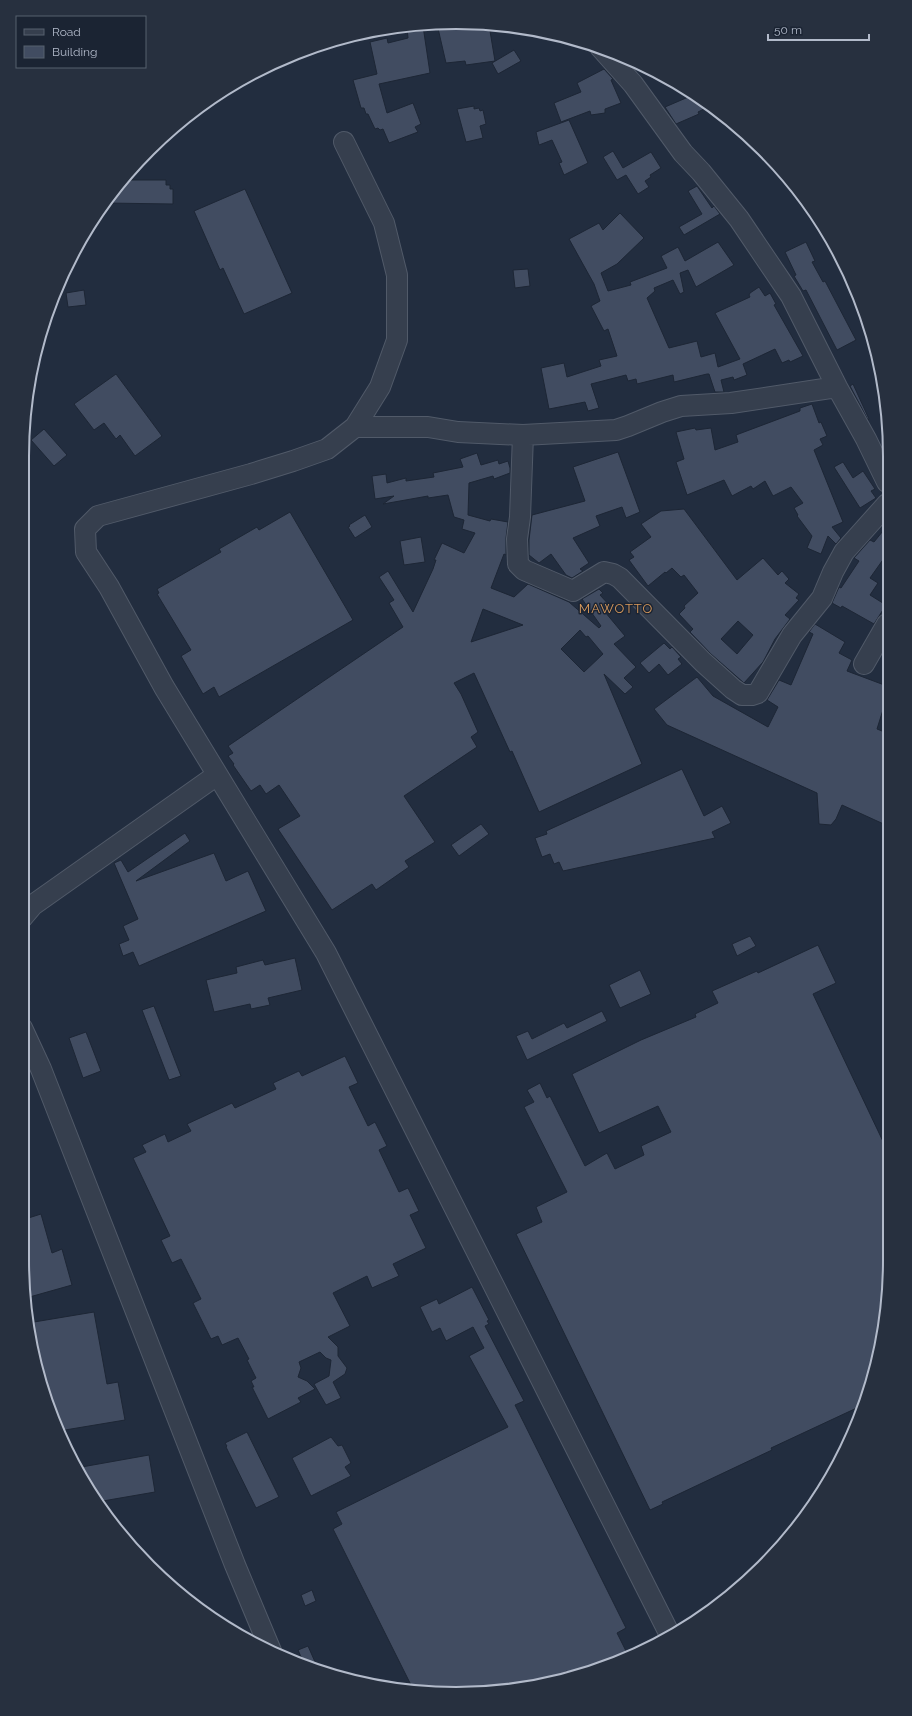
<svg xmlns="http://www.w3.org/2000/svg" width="912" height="1716" font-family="Raleway,sans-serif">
<rect width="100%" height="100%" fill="#222d3f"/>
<path fill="#414c61" stroke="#1d2635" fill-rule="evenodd" d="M444,23l45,2 6,36 -29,4 -1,-4 -19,2 -9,-39z
M423,26l7,47 -51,11 8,29 26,-10 8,21 -6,3 3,5 -29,11 -6,-14 -3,1 -2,-2 -3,1 -7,-15h-2l-2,-6h-3l-8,-28 24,-6 -7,-32 17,-4 1,5 20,-5 -1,-10z
M514,50l7,11 -23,13 -6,-11z
M604,69l9,10 -2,1 10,23 -16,6v4l-14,2 -1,-4 -29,11 -7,-19 27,-11 -4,-9z
M693,95l17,11 -12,6 1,2 -23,10 -11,-17z
M474,106v3l5,-1 1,3 3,-1 3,14 -6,2 3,12 -17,4 -9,-33z
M569,120l19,43 -24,12 -5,-12 3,-1 -10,-22 -13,5 -3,-13z
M613,151l10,17 28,-16 10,16 -11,7 1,2 -6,4 4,6 -11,7 -12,-19 -9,5 -14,-23z
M123,180h43v5h4v4h3v15l-67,-1z
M697,186l15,22 2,-2 6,8 -36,21 -5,-8 23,-13 -14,-23z
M245,189l47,104 -48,21 -21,-46 -3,2 -26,-59z
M620,213l24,25 -27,26 -16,9 7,18 23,-6 -1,-3 37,-14 -6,-12 17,-9 7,14 33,-19 16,23 -38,22 -8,-17 -8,3 4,19 -4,2 -7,-14 -19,8 1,3 -8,7 22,50 28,-7 4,16 14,-4 3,14 22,-8 -25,-46 35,-16 -1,-2 1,-2 9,-6 6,9 5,-3 6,11 -2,1 29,51 -13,6 -1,-2 -7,3 -7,-14 -32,15 4,11 -13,5 -1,-3 -12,3 3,12h-9l-6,-18h-2l-33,8 -1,-7 -36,9 -1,-5 -8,2 -2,-6 -35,9 8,24 -11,3 -3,-9 -36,7 -8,-41 23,-5 3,14 34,-11 -2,-6 18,-4 -9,-27 -4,2 -13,-25 9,-5 -6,-17 -25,-45 30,-16 4,7z
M806,242l9,19 -3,1 11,20 2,-1 31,59 -19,10 -31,-60 -3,1 -9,-15 2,-1 -11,-23z
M528,269l2,17 -15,2 -2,-18z
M84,290l2,15 -18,2 -2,-14z
M116,374l46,62 -27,20 -15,-21 -4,4 -12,-16 -10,7 -20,-26z
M853,384l16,35 -1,1 -18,-34z
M812,404l7,19 2,-1 6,14 -7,3 3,6 -9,5 29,72 -11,5 9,11 -5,6 -8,-8 -7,18 -14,-6 5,-12 -15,-20 1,-1 -4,-7 9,-5 -12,-16 -18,9 -8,-15 -12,8 -2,-3 -19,10 -8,-16 -37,15 -11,-33 8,-3 -8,-27 19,-4 1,2 15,-2 4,22 23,-8 -2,-7 64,-24v-3z
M44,429l23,26 -13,11 -23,-26z
M618,452l22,60 -14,6 -4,-11 -26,9 4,10 -27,12 16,25 -9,6 3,2 -11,7 -6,-3 -15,-21 -12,9 -10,-8v-15l3,-25 53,-14 -12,-34z
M477,453l4,12 17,-5 1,4 9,-3 2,7v5l-16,6 -1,-3 -24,7 -1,32 22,6 1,-2 17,3 -2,16v17l-2,-1 -13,34 23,9 14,-13 41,18 30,26 2,-2 -19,-27 17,-10 4,4 -3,2 11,12 -6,5 20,24 -11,8 22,23 -12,11 9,9 -8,7 -21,-20 38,90 -103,48 -27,-61 -2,1 -36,-79 -20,10 7,11 17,38 -7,5 6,10 -73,49 31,46 -30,19 4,6 -33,23 -4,-6 -40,26 -54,-81 22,-13 -21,-31 -13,9 -6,-9 -9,6 -18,-26 1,-1 -6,-8 5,-3 -5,-7 175,-119 -14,-24 5,-3 -15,-23 9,-6 25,41 20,-43 3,-9h-2l8,-17 22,10 11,-20 -13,-4 2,-9 -10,-3 -6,-22 -20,3v-2l-45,8 11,-8 -19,3 -3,-23 14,-2 1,9 19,-5v3l28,-4 -1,-4 30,-6 -3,-8zM483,609l40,16 -52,17zM580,630l6,7 2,-1 15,18 -19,18 -23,-23z
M843,462l10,16 10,-7 12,18 -4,2 5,7 -16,10 -26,-41z
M684,509l53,71 26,-22 15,17 4,-4 7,8 -4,4 14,11 -3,4 3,2 -14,15 5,4 -15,20 -12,23 -19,21 -33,-29 -21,-22 3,-3 -14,-15 6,-6 -1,-2 14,-13 -14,-18 -3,2 -9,-9 -6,5 -1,-1 -17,14 -19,-26 5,-3 -4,-5 21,-15 -10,-13 20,-13zM738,621l15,14 -16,19 -16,-15z
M290,512l63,108 -134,77 -5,-10 -11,7 -22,-38 10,-6 -34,-56 2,-1 -2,-4 64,-37 -2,-3 38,-22 2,3z
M365,515l7,12 -17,11 -7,-11 2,-1 -1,-1z
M887,526v28l-17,24 8,5 -8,12 16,10 -12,19 -32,-18 -1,2 -9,-5 7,-16 2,1 18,-27 -5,-3 16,-18 4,2z
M421,537l4,25 -21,3 -4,-24z
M815,624l30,18 -6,11 13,7 -5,11 40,15v11l-10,32 10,4 1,93 -46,-21 -6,14 -5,6 -12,-1 -2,-31 -150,-68 -13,-16 43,-32 16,19 55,31 10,-20 -11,-7 12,-20 12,5 22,-51 -4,-2z
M664,643l6,6 2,-2 9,10 -3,2 4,5 -14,11 -9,-11 -10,9 -9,-10z
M682,769l22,47 18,-10 9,17 -19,9 3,6 -152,33 -4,-9 -5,2 -4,-10 -8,3 -7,-19 12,-4 -1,-3z
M481,824l8,10 -30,22 -8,-11z
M185,833l5,8 -54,40 78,-28 12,28 22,-10 18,40 -127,55 -6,-14 -10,4 -4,-12 10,-4 -6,-14 15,-7 -24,-56 7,-3 7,12z
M750,936l6,10 -19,10 -5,-12z
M818,945l18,38 -23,11 76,160v134l-14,85 -14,33 -90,42 1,2 -110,52 1,2 -13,6 -134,-276 26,-12 -6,-15 31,-15 -43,-85 10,-5 -7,-12 13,-7 7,15 3,-2 35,70 22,-13 8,16 29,-14 -3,-9 30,-14 -13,-26 -59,27 -27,-59 69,-34 55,-23 -1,-3 23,-11 -6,-12 45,-20 1,2z
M295,958l7,32 -34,8 2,7 -19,4 -1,-5 -36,8 -8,-32 31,-7 -1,-6 27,-7 2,5z
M640,970l11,24 -31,14 -11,-23z
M154,1006l27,70 -12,4 -27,-70z
M602,1011l5,10 -80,39 -11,-24 12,-5 4,8 32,-16 3,5z
M86,1032l15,39 -18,7 -14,-40z
M345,1056l13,27 -9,4 19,39 7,-4 12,24 -8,4 20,42 9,-4 11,23 -9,4 16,33 -33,16 6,12 -27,12 -5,-12 -34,17 17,33 -22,11 10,10v9l9,12 -2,6 -12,8 8,16 -15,7 -12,-21 15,-8 2,-16 -5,-2 -6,-6 -21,10 2,6 -3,9 9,4 8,8 -17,9 3,4 -33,17 -16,-32h2l-3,-6 5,-3 -9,-18 2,-1 -11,-21 -16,7 -4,-9 -7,3 -18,-36 8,-4 -20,-40 -9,4 -11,-23 9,-4 -37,-78 13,-6 -4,-7 23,-11 3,8 23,-11 -4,-7 45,-21 3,5 41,-19 -3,-6 26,-12 3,5z
M41,1214l11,39 10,-4 10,36 -46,13 -4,-38v-40z
M472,1287l17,33 -2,1 2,3 -4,2 39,75 -9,4 111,223 -9,5 12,24 -59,22 -3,-8 -26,13 -56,9h-58l-13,-2 -81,-162 9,-5 -6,-12 172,-85 -39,-71 15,-8 -11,-21 -27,14 -6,-13 -8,4 -12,-25 17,-8 2,5z
M94,1312l13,72 11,-2 7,38 -66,11 -14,-31 -15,-56 -2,-21z
M247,1432l32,65 -23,11 -30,-61 1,-1 -2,-3z
M331,1437l7,9 4,-1 9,18 -6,4 6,9 -40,20 -19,-38z
M149,1455l6,37 -58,10 -17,-25 -4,-9z
M312,1590l4,11 -11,5 -4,-11z
M308,1646l11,25 -14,-5 -7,-16z"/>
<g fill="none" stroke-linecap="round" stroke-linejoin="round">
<g stroke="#515a69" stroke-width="22">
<path id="minor" d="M600,47l33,37 50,69 18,19 38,47 52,77 46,91 29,52 21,43
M344,142l40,81 13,52v65l-17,47 -25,40h73l30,5 65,3 93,-5 12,-4 34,-14 19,-6 50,-3 106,-16
M355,427l-28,22 -34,12 -42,13 -153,42 -13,13 1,23 23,35 55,100 162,266 344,682
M523,435l-3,82 -3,22 1,25 6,6 49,21 31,-19 9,2 7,4 83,84 30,27 9,6h10l6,-2 34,-58 30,-37 11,-26 11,-20 43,-48
M864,664l23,-40
M22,918l11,-13 184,-130
M22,1028l19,41 194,496 36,86"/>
</g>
<use href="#minor" stroke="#363f4e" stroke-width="20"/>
</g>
<g text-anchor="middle" stroke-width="3" stroke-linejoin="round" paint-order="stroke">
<g font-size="13" letter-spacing="1" fill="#db9b5c" stroke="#1b2433">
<text x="616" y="613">MAWOTTO</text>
</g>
</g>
<path d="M0 0H912V1716H0ZM456 29H456A427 427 0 0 1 883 456V1260A427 427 0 0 1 456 1687H456A427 427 0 0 1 29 1260V456A427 427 0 0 1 456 29Z" fill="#27303f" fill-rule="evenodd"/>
<path fill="none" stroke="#b2baca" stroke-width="2" d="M456 29H456A427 427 0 0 1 883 456V1260A427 427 0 0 1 456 1687H456A427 427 0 0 1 29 1260V456A427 427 0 0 1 456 29Z"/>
<rect x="16" y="16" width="130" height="52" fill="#1b2433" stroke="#57606f"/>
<rect x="24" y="29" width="20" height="6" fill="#363f4e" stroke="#57606f"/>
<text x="52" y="36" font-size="12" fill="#b2baca">Road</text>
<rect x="24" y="46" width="20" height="12" fill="#414c61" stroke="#57606f"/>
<text x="52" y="56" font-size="12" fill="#b2baca">Building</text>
<path d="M768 34v6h101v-6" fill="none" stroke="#b2baca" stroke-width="2"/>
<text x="774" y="34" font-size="12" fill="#b2baca" stroke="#1b2433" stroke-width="3" paint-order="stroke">50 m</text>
</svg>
